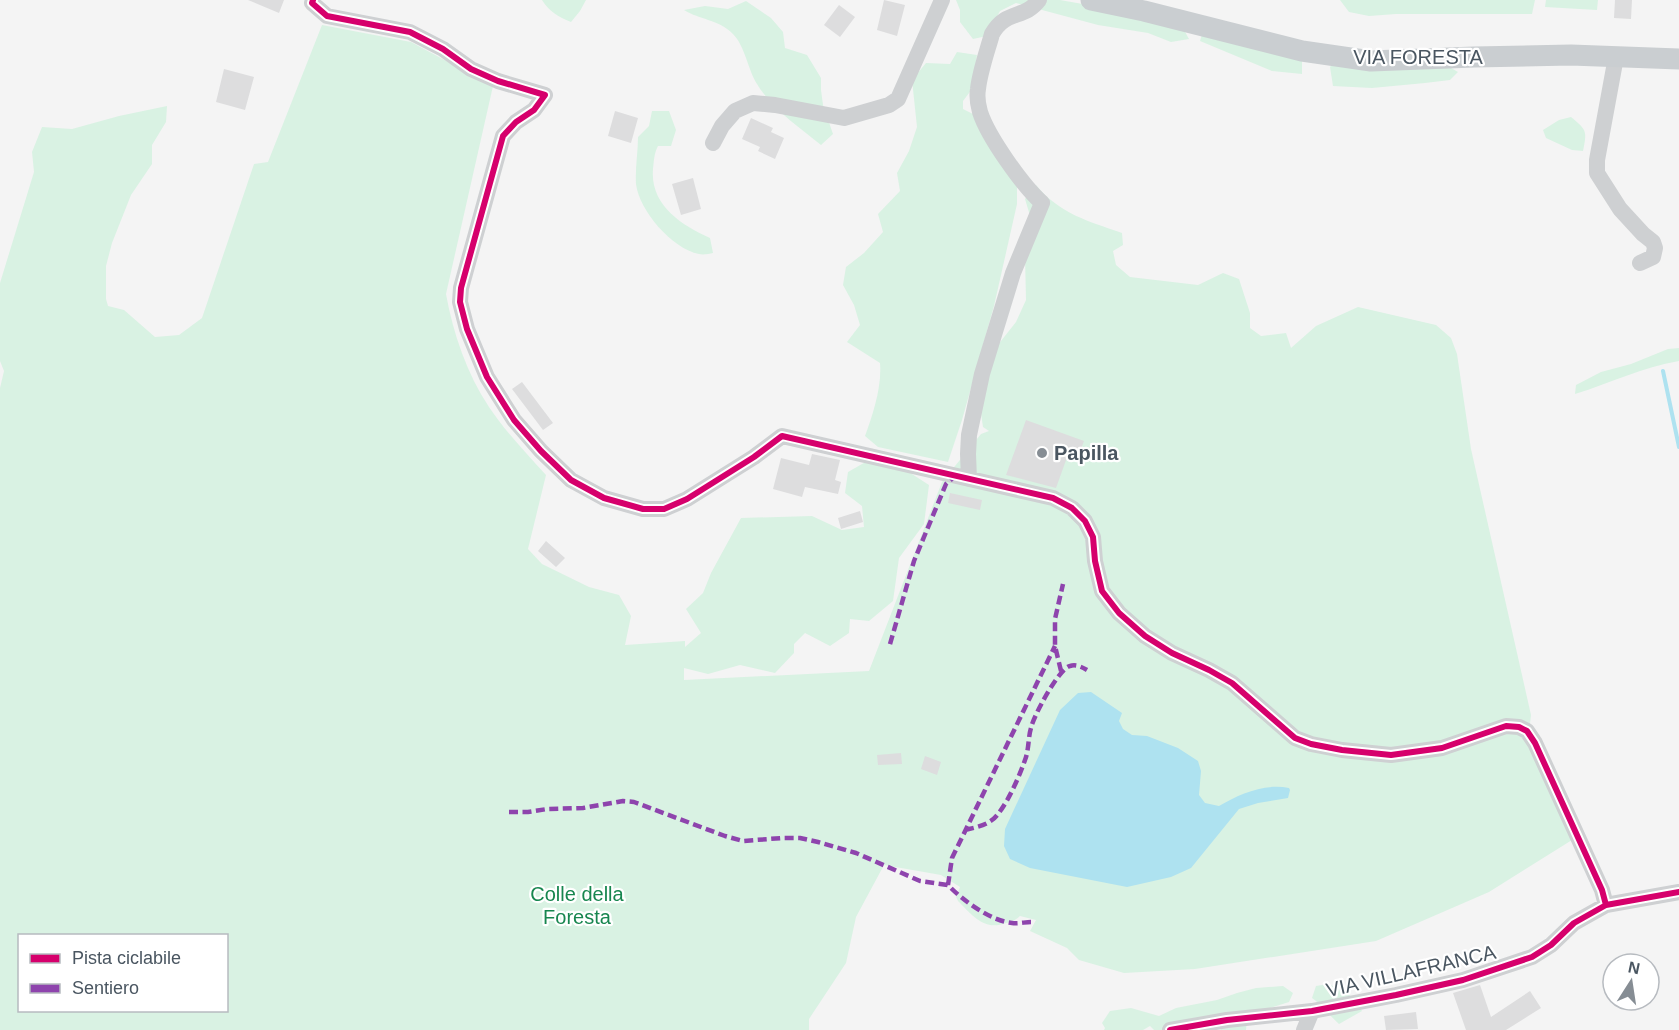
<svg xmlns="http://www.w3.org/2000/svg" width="1679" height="1030" font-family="Arial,sans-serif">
<rect width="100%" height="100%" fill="#f4f4f4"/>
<path fill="#d9f2e3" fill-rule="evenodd" d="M542,0h44l-6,11 -9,11c-13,-5 -22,-11 -29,-22z
M956,0h104l119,21 10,18 -18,3 -23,-9 -50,-8 -82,-22 -16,8 -13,25 -14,3 -13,-17v-12z
M1340,0h195l-3,14h-136l-27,2 -20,-4z
M1546,0h52l-1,10 -52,-3z
M746,1l25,17 12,14 2,16 22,7 14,23v12l2,15 10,29 -12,11c-22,-18 -49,-36 -64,-61 -9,-14 -12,-38 -24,-50 -15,-15 -33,-14 -49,-24l21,-4 23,3z
M322,25l89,17 82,44 -47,208c7,39 21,80 43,113 16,24 37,46 57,68l-18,74 14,15 47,23 30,8 12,21 -6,29 60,-4v6l16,-14 -15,-24 17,-16 8,-20 30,-55 71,-2 30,14 22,-3 -2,-21 -17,-13 3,-21 21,-12 32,7 28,18 -5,39 -25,34 -6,43 -24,20 -19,-2 -1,14 -19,13 -25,-13 -11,11v9l-19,20 -35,-8 -32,9 -24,-6v12l185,-9 73,-189 39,-48 8,-3 -6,-4 -4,-27 18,-54 19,-24 10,-22 -1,-43 9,-28 -9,-30 11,-14c24,29 52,36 86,48l1,12 -10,6 3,14 14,12 68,8 25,-12 16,6 11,34v15l11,8 25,-3 5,15 25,-22 42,-19 78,18 15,13 6,16 14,95 60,266 -3,26 44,99 -83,52 -113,49 -181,28 -71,4 -45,-13 -12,-12 -37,-17 6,-11 -16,-4c-5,5 -10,6 -17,8 -20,6 -32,-10 -45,-23l-2,-4 4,-10 -19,-12 -57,-10 -28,52 -10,46 -37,56v11h-809v-642l4,-17 -4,-10v-78l34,-111 -2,-20 10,-25 30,2 47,-13 48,-10 -1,16 -14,23v19l-21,31 -19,48 -6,23v33l2,7 16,4 31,27 24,-2 23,-17 52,-154 14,-2zM20,936h206v74h-206z
M1203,31l99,30v13l-30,-3 -72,-30z
M957,52l20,3 -5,34 -9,12v8l10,5 44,66v24l-23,102 -32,114 -14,42 -70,-15 -13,-11c8,-22 17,-49 15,-73l-33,-21 13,-17 -6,-20 -11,-20 3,-18 18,-14 19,-21 -5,-18 22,-23 -3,-18 12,-22 8,-24 -5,-47 14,-17 24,1z
M1334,62l110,2 14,8 -8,8 -25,3 -53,5 -39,-2 -3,-19z
M652,111h17l7,19 -5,16h-13c-4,7 -4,15 -5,23 -3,36 28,56 57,69l3,15c-4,1 -10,2 -14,1 -27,-5 -60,-44 -63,-70 -1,-15 2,-32 2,-47l11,-11z
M1571,117c16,13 16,14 12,34l-11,-1 -26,-12 -3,-8 16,-10z
M1679,348v13c-37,6 -68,22 -104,33l1,-9 25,-13 30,-8 37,-15z
M1328,984c16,7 25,10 34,27l-23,13c-10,-9 -16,-18 -27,-26l4,-12z
M1283,986l10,7 -4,9 -22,7 -19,2 -2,19h-25l-6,-8 -23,8h-38l-4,-4 -7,4h-39l1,-2 -3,-5 8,-12 21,-3 28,8 17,-8 41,-8 20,-7 19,-5z"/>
<path fill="#aee2f0" d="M1091,692l31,21 -3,8 4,8 9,6 15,1 31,12 20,13 3,10 -2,24 6,8 14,3c20,-12 46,-23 70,-18l1,2 -2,8 -30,5 -19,6 -48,59 -20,9 -44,10 -97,-19 -20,-9 -6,-13 1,-17 55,-119 18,-17z"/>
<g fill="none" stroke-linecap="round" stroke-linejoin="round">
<path stroke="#aee2f0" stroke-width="4" d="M1663,371l16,76"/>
</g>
<path fill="#ddddde" d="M248,0h36l-5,13z
M884,0l21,5 -8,31 -20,-6z
M1615,0h17l-1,19 -17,-1z
M839,5l16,12 -15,20 -16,-12z
M224,69l30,8 -9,33 -29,-8z
M615,111l23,7 -7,25 -23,-7z
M751,118l22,10 -2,4 13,6 -9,21 -17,-8 2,-4 -18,-8z
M693,178l8,31 -20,6 -9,-31z
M522,382l31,41 -10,7 -31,-41z
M1026,420l58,21 -4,11 -10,-3 -14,39 -50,-13z
M812,454l28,6 -5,20 6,2 -3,12 -33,-7 -3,10 -29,-8 8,-31 28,7z
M950,493l32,7 -2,10 -32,-7z
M860,511l3,11 -22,7 -3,-11z
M546,541l19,17 -9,9 -18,-16z
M901,753l1,11 -24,1 -1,-10z
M925,756l16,6 -4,13 -16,-6z
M1480,985l11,32 39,-26 11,17 -35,22h-40l-13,-37z
M1416,1012l2,17 -32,1 -2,-14z"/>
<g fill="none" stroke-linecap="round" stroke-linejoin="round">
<path stroke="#ced0d2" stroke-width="16" d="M313,0l-1,3 15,13 83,16 33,17 28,20 27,12 47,14 -11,15 -18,12 -13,14 -42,152 -1,14 7,27 20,48 27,43 27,31 30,29 33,18 39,11h21l23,-10 67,-42 28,-21 271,62 19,10 13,13 8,16 2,24 7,30 17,22 26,23 27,17 37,17 23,13 63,55 16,6 31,6 49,5 51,-7 64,-22 13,1 8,4 8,12 67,147 4,15
M1616,57l-19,103v13l23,36 23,25 10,8 2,6 -2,9 -13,6
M713,143l9,-17 13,-15 18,-8 22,2 69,13 45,-13 9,-6 44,-99
M969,479l-1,-25 1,-19 13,-61 31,-101 29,-70c-19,-17 -54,-66 -62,-91 -2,-7 -3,-17 -2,-23 2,-18 9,-37 14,-55 14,-25 32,-14 47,-34
M1170,1030l57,-10 85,-9 84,-16 67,-15 69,-23 19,-12 23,-22 32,-18 73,-13
M1304,1030l8,-19"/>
<path stroke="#caced1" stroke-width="21" d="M1091,0l53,11 158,40 69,10 103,-4 97,-2 108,4"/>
<path stroke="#8e44ad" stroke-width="4.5" stroke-dasharray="9 4.5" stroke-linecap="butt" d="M890,644l24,-83 32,-77 9,-8
M1061,671l-6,-25v-27l8,-35
M509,812h19l19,-3 36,-1 40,-7 11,1 91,34 18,5 39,-3h18l18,4 38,11 64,28 28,4
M965,830c12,-3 25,-5 33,-16 11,-14 21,-37 27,-54 4,-10 3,-22 6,-32 2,-11 28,-60 39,-62 6,-2 12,1 17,4
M1031,922c-6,0 -13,2 -19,1 -21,-2 -50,-23 -64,-38l4,-27 103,-212"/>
<g stroke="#fff" stroke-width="10">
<path id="cycleway" d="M313,0l-1,3 15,13 83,16 33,17 28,20 27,12 47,14 -11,15 -18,12 -13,14 -42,152 -1,14 7,27 20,48 27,43 27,31 30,29 33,18 39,11h21l23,-10 67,-42 28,-21 271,62 19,10 13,13 8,16 2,24 7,30 17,22 26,23 27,17 37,17 23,13 63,55 16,6 31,6 49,5 51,-7 64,-22 13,1 8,4 8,12 67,147 4,15
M1170,1030l57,-10 85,-9 84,-16 67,-15 69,-23 19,-12 23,-22 32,-18 73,-13"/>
</g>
<use href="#cycleway" stroke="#d6006c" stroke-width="6"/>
</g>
<circle fill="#868d94" stroke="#fff" stroke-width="2" cx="1042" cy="453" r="6"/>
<g text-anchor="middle" stroke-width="4.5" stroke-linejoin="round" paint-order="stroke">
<g font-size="20" fill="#4a5661" stroke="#fff">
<text x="1418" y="64">VIA FORESTA</text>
<text transform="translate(1411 971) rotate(-13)" y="7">VIA VILLAFRANCA</text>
</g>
<g font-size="20" font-weight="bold" fill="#4a5661" stroke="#fff" text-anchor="start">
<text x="1054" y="460">Papilla</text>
</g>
<g font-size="20" fill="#17864f" stroke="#fff">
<text x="577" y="901">Colle della<tspan x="577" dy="23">Foresta</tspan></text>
</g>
</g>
<rect x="18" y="934" width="210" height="78" fill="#ffffff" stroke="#b7bbc0" stroke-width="1.5"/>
<rect x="30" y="954" width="30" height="9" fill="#d6006c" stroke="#b7bbc0" stroke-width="1.5"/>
<text x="72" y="964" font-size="18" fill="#4a5661">Pista ciclabile</text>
<rect x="30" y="984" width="30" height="9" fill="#8e44ad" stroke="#b7bbc0" stroke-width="1.5"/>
<text x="72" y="994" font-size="18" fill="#4a5661">Sentiero</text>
<g transform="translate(1631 982) rotate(12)"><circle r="28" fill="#ffffff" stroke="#b7bbc0" stroke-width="1.5"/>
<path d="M0-4.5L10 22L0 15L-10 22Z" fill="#868d94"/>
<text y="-9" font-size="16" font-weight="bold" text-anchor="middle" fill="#4a5661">N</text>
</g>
</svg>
